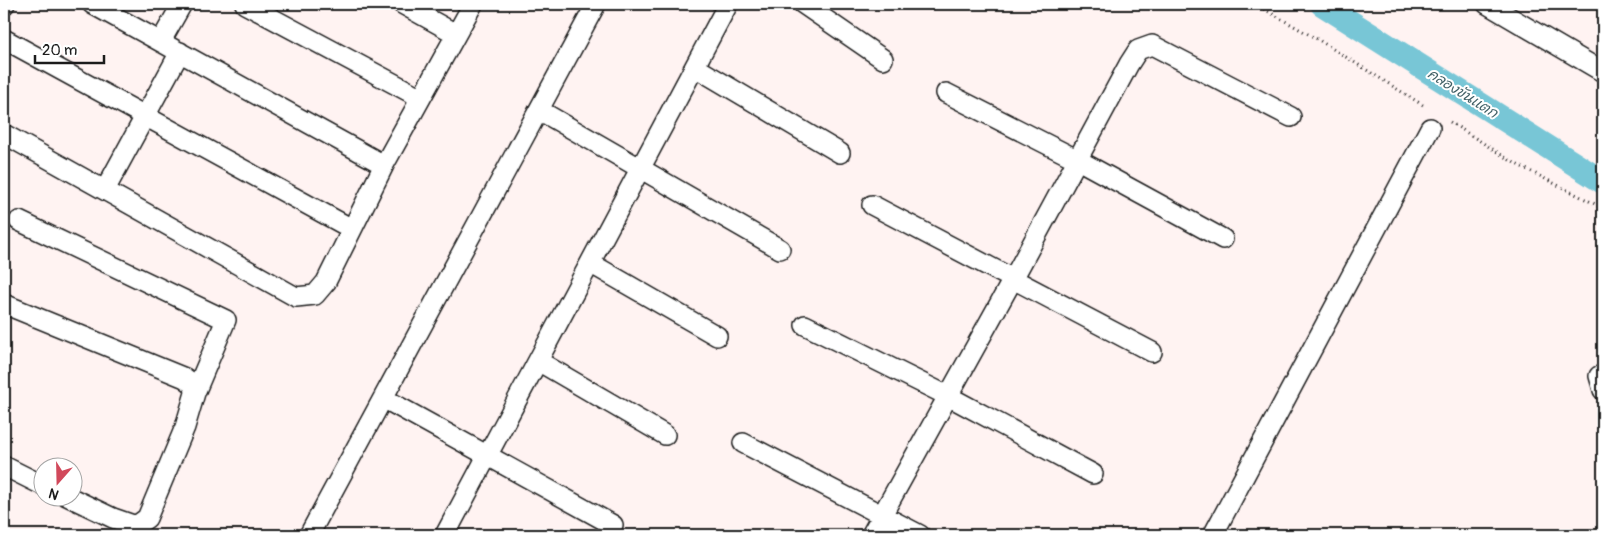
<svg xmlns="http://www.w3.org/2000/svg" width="1607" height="539" font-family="Pangolin,'Playpen Sans Thai',sans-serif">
<rect width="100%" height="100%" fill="#fff3f2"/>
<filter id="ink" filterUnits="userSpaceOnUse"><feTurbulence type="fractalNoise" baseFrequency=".02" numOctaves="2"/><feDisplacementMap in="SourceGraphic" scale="10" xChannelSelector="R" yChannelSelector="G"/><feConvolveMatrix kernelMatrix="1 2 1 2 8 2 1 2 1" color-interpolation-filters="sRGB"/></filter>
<g filter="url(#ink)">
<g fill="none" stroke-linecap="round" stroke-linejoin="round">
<path stroke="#78c6d6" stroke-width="24" d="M1322,4l281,178"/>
<g stroke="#1c1c1c" stroke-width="22">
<path id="minor" d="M92,4l292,161
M245,4l176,94
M402,4l54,30
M803,4l80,55
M1487,4l116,68
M4,5l1,-1
M4,39l348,190
M161,41l21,-37
M695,67l145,86
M946,93l132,67 145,79
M539,110l241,139
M4,134l292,163 19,-2 11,-13 58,-117 89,-161
M105,190l75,-138
M872,205l280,147
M19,221l207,99 -31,73
M590,263l127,73
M4,304l181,74 9,7 1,8 -10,34 -38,91 -11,8 -23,-8 -46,-22
M805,325l143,71 145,78
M538,361l127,74
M1599,376l4,14
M383,398l230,127
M743,443l177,92
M4,466l38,19
M309,535l287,-531
M445,535l283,-531
M871,535l142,-256 116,-215 9,-14 14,-5 139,72
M1213,535l217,-407"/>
</g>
<path stroke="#1c1c1c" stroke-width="3" stroke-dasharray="1 4" stroke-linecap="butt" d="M1255,4l62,35 109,68
M1450,122l66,42 87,44"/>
<use href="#minor" stroke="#fff" stroke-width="19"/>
</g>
</g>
<g text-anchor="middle" stroke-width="4" stroke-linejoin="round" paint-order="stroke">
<g font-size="14" font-style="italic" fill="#416066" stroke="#fff">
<text transform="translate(1463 93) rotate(32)" y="5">คลองขันแตก</text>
</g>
</g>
<rect width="1607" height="539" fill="none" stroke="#fff" stroke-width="20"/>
<rect x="10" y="10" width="1587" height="519" fill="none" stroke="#1c1c1c" stroke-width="2" filter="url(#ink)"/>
<g transform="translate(58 482) rotate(200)"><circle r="24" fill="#ffffff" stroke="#a4a4a4"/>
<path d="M0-4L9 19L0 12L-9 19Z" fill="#d1495b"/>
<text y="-8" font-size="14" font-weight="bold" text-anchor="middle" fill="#1c1c1c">N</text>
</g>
<path d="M35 55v8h69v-8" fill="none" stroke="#1c1c1c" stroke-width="2.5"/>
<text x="42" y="55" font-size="15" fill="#1c1c1c" stroke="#ffffff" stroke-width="4" paint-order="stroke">20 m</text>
</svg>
